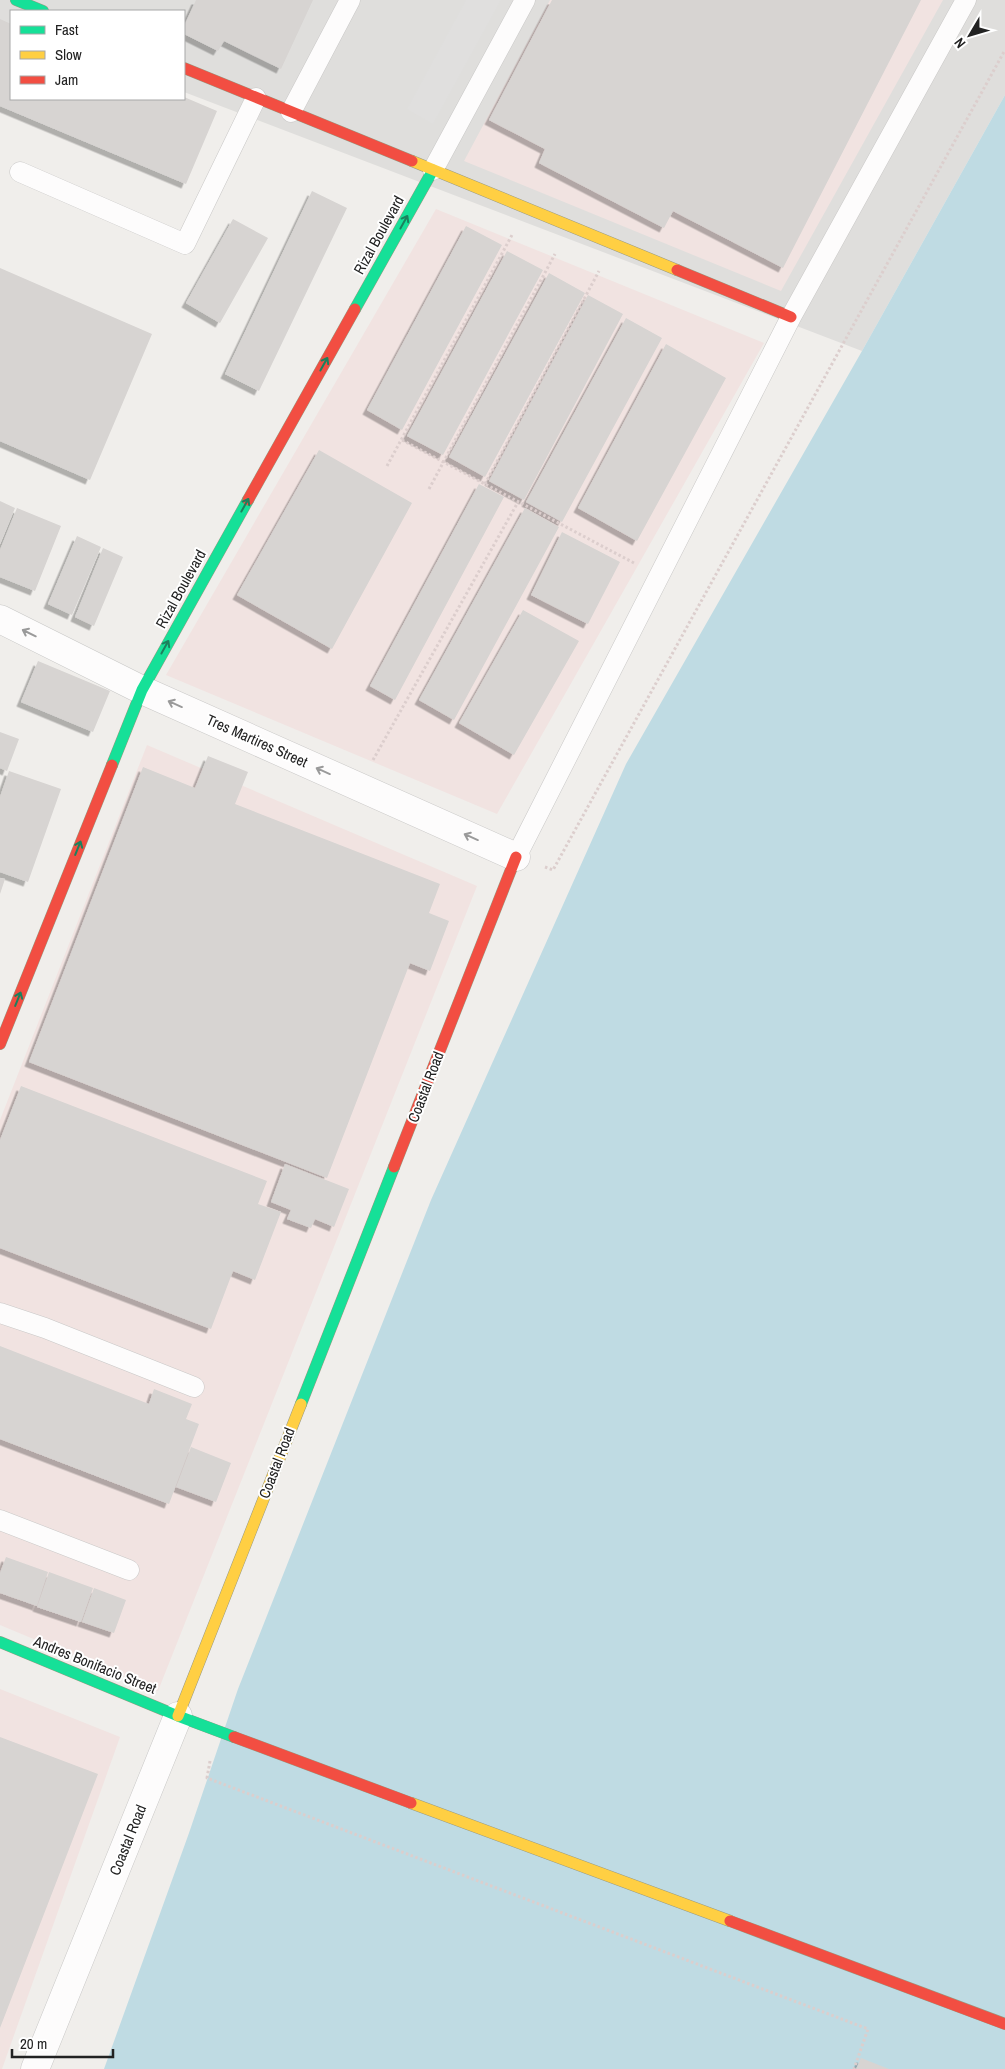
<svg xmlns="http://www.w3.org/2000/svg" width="1005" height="2069" font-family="'Archivo Narrow',sans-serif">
<defs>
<filter id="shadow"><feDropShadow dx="-4.5" dy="4.5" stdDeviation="0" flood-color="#0004"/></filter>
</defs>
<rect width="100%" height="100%" fill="#f0eeeb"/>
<path fill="#dfdedc" d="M0,0h1005v95l-143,256 -678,-259v-81h-173v15l-11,-4z"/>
<path fill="#f1e3e1" d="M550,0h393l-162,291 -317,-130z
M436,209l328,134 -267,471 -331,-139z
M147,745l330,141 -319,805 -158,-66v-505z
M0,1689l120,48 -118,332h-2z"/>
<path fill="#e0dfde" d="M466,0h35l-68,124 -26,-15z"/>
<path fill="#bfdbe3" d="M1005,95v1974h-901l85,-236 49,-144 193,-489 195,-436 236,-413z"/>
<path fill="#d7d4d2" filter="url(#shadow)" d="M196,0h117l-32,69 -57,-28 -6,10 -34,-17v-8z
M552,0h369l-138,268 -110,-57 -9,17 -125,-65 6,-14 -56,-29z
M0,19l11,5v75h173v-2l33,14 -31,73 -186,-78z
M312,191l35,17 -88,183 -34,-17z
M233,219l35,19 -48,85 -34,-20z
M466,226l36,19 -100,185 -35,-20z
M507,251l36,19 -100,185 -36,-19z
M0,268l152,66 -62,146 -90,-39z
M549,273l36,20 -100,184 -36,-20z
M588,295l35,19 -99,186 -35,-19z
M626,318l36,20 -100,184 -36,-20z
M666,344l60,34 -89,163 -59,-33z
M319,450l93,53 -80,146 -95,-54z
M479,484l25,13 -109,203 -25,-14z
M0,501l15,7 -15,36z
M17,508l44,18 -26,65 -35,-14v-27z
M525,508l34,19 -105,193 -35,-20z
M562,532l58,30 -32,62 -57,-29z
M77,536l24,11 -29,68 -24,-11z
M103,548l20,9 -29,69 -19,-9z
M523,610l56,31 -65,114 -55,-32z
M38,661l72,30 -17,41 -72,-30z
M0,732l19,7 -12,32 -7,-3z
M208,756l40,16 -13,32 205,80 -11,29 20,8 -19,50 -20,-8 -83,215 -298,-116 114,-295 52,21z
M9,771l52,18 -33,93 -28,-10v-75z
M0,878l5,1 -5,15z
M21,1086l246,95 -9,23 23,8 -26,68 -22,-9 -22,58 -211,-81v-108z
M285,1164l64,25 -15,38 -19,-8 -4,9 -24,-9 4,-9 -20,-8z
M0,1346l149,58 5,-15 38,15 -6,15 13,5 -30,80 -169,-65z
M191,1447l40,16 -15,39 -40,-15z
M6,1557l42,15 -11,34 -37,-13v-20z
M49,1572l44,16 -12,34 -44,-15z
M94,1588l32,12 -12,33 -32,-11z
M0,1737l98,37 -98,254z
M861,2058l28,11h-33z"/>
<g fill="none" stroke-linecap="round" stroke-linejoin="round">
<g stroke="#c9c8c7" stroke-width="21">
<path id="lane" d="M291,112l59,-112
M433,170l92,-170
M20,172l165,72 71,-146
M516,857l275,-540 175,-317
M0,1313l45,15 149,59
M0,1520l129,50"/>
</g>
<g stroke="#c9c8c7" stroke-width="29">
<path id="street" d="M0,619l142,71 374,167
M35,2069l143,-353"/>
</g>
<g stroke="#999a82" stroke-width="12">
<path id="fast" d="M16,0l27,11
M355,309l78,-139
M112,765l30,-75 106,-190
M301,1404l93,-237
M0,1642l178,74 56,21"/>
</g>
<g stroke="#999a82" stroke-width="12">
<path id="slow" d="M412,161l265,109
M178,1716l123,-312
M411,1803l319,118"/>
</g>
<g stroke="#999a82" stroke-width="12">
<path id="jam" d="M184,68l228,93
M677,270l114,47
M248,500l107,-191
M0,1044l112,-279
M394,1167l122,-310
M234,1737l177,66
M730,1921l275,103"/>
</g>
<path stroke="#dccecd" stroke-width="3" stroke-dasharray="2.5 2.5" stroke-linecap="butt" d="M402,440l232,123
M387,466l125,-231
M485,484l114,-213
M429,489l126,-235
M373,760l145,-258
M545,867l8,3 452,-820
M210,1761l-3,17 661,251 -14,40"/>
<use href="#lane" stroke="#fdfcfc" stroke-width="20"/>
<use href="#street" stroke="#fdfcfc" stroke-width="28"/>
<use href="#fast" stroke="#16e098" stroke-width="11"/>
<use href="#slow" stroke="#ffcf43" stroke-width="11"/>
<use href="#jam" stroke="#f24e42" stroke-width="11"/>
</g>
<defs><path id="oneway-shaft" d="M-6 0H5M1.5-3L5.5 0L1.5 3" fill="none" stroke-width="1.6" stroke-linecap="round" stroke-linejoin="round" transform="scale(1.25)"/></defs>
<g stroke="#1c815d">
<use href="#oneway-shaft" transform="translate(404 222) rotate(-61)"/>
<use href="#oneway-shaft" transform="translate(324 364) rotate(-61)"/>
<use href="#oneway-shaft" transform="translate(245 505) rotate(-61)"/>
<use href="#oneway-shaft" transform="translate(165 647) rotate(-61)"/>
<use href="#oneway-shaft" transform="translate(78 848) rotate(-68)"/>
<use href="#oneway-shaft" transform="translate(18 999) rotate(-68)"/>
</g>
<g stroke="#9a9a9a">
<use href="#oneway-shaft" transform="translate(29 633) rotate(-154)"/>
<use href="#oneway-shaft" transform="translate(175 704) rotate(-156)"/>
<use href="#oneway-shaft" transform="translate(323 771) rotate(-156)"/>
<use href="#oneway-shaft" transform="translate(471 837) rotate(-156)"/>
</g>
<g text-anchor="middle" stroke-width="4" stroke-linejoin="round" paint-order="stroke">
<g font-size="15" fill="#222" stroke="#fff">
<text transform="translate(379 235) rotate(-61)" y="5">Rizal Boulevard</text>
<text transform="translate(181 589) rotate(-61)" y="5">Rizal Boulevard</text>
<text transform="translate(257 741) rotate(24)" y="5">Tres Martires Street</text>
<text transform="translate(426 1087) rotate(-69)" y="5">Coastal Road</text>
<text transform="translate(277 1463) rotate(-69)" y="5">Coastal Road</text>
<text transform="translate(95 1665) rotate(22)" y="5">Andres Bonifacio Street</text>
<text transform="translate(128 1840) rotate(-68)" y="5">Coastal Road</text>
</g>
</g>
<rect x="10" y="10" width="175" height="90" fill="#ffffff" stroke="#a7a7a7"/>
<rect x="20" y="26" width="25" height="8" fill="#16e098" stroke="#a7a7a7"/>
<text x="55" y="35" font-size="15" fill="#222222">Fast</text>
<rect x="20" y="51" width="25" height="8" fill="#ffcf43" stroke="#a7a7a7"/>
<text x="55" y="60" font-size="15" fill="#222222">Slow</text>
<rect x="20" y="76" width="25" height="8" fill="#f24e42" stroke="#a7a7a7"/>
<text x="55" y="85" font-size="15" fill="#222222">Jam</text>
<g transform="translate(970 35) rotate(232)" stroke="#ffffff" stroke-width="4" paint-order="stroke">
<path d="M0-4L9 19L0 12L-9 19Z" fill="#222222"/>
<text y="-8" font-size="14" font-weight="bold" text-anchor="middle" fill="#222222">N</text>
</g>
<path d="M12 2049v8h101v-8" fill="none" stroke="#222222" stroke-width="2.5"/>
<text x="20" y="2049" font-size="15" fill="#222222" stroke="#ffffff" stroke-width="4" paint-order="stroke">20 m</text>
</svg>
